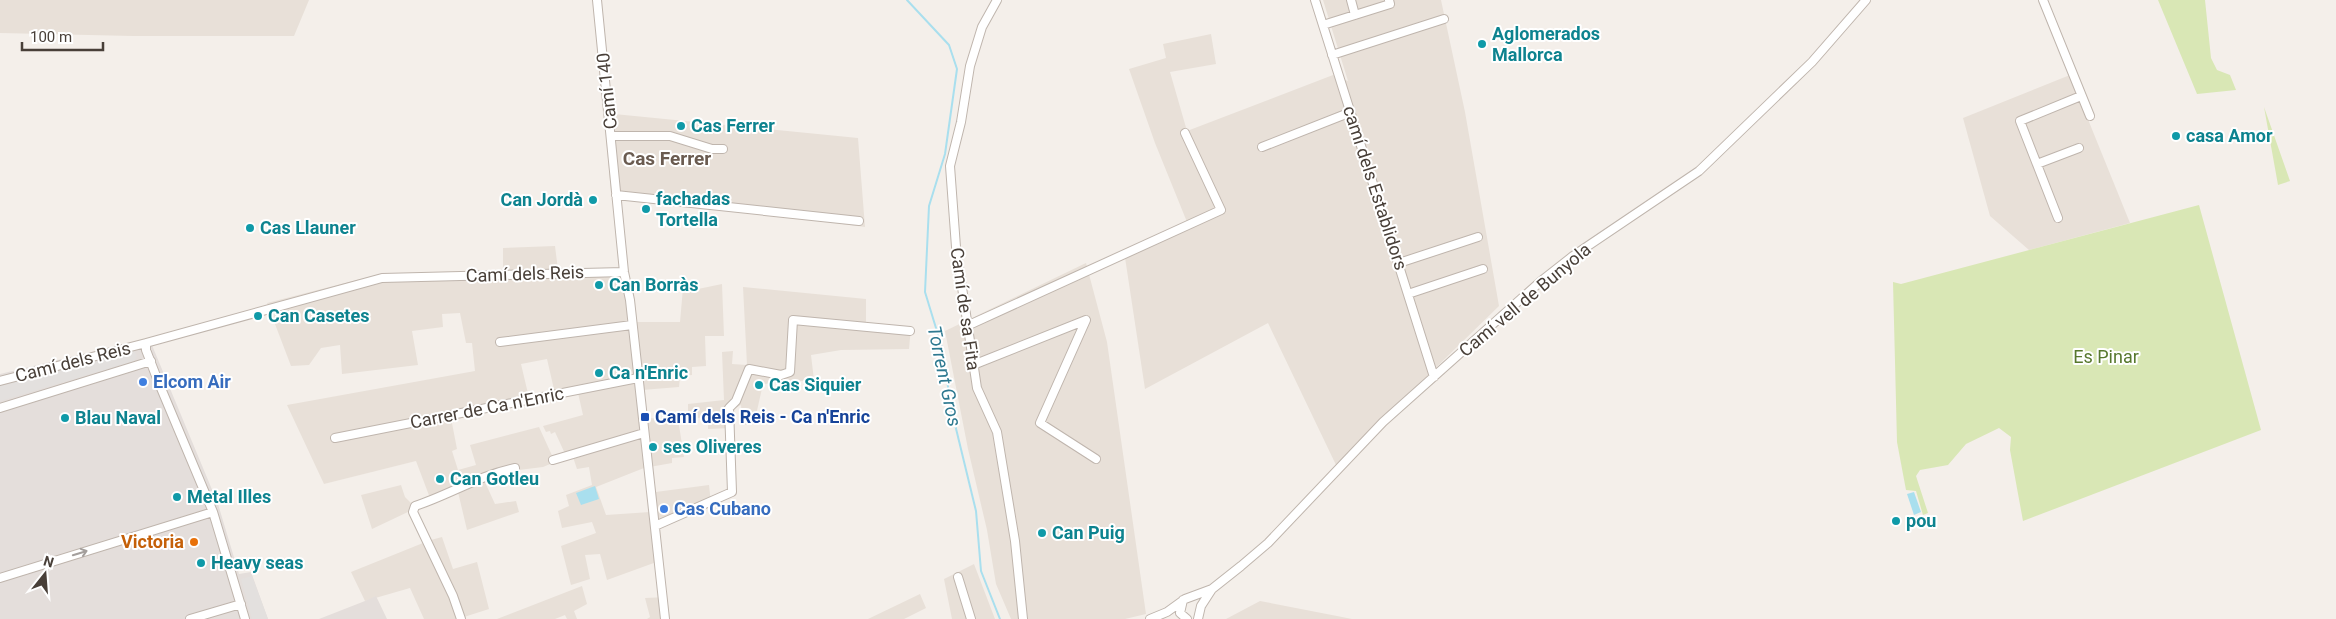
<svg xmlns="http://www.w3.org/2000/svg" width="2336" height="619" font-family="Roboto,sans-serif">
<rect width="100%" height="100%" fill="#f4efea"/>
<path fill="#e8e0d8" d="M0,0h309l-15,36h-161l-133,-3z
M1323,0h118l24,112 34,194 -163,159 -68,-142 -123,66 -21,-138 63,-29 -32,-79 -26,-74 37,-11 -3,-14 48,-10 5,30 -46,8 17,59 146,-56 15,6z
M2070,75l60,148 -101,27 -39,-34 -27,-98z
M604,113l254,25 7,89 -254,-34z
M555,246l3,24 62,-2 9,6 6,48h45l3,-34 15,1 24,-5 2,52h-19l1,30 -14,1v8l-12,1 -1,11 -37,3 3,28 33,1 6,38 -12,1v5l-28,5 -48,19 10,28 44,-3 -2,-19 61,-8 2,18 -54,24 5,33 -55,20 -7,-26 -15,1 5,24 -19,6 -10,-39 35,-13 -4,-11 -30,6 -4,-17 11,-5 -3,-11 26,-10 -3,-18 -12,2 -4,-12 -6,1 -12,-26 -4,2 -1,-3 -4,1 -3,-6 40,-11 -5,-22 -22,5 -9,-39 -26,5 9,38 -79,16 6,31 -5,2 6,19 18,-5 -6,-20 69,-18 16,35 -12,5 -32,4 -27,9 11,24 21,-3 3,11 -52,18 -9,-38 -40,15 -3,4 16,29 11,-3 11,32 24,-7 12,47 -25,8 1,2h-41l-14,-31 -45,13 -14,-29 72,-29 -13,-32 -38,18 -11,-34 40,-10 4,12 7,7 18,-6 -14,-37 -92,23 -37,-79 188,-34 -3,-28h-6l-6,-30 -18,1 1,13 -31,4 6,34 -76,9 -2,-29 -19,3 -12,17 -18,1 -24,-63 113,-29 123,-2v-24z
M1086,263l21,79 39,272 -21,5h-114l-15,-35 -9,-54 -19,-81 -23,-118z
M743,287l123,12v25l45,3 -2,22 -68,1 -30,5 3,25 -51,4 -9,40 -11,1 -2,-20 -9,5v18l-24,1v-13l-20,4v-16l36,-4 -2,-48 11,-1 -1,13 15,1z
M974,564l21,55h-43l-8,-40z
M582,586l5,18 -13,7 3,8h-10l-2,-4 -10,4h-58z
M920,594l6,14 -22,11h-36z
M667,597l3,22h-23l3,-2 -5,-19z
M1260,601l77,15 15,3h-126z"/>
<path fill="#e4dedb" d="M149,338l69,166 21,70 12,-2 17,47h-268v-245z
M376,596l11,23h-68l46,-18z"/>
<path fill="#d9e7b5" d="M2158,0h47l6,58 6,12 13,5 6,15 -39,4z
M2264,107l26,74 -12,4z
M2199,205l62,225 -238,91 -13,-71 1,-13 -12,-9 -33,16 -18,21 -28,5 -4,6 12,37 -5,2 -7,-24 -10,-1 -9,-48 -4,-160 8,2z"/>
<path fill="#e3e0de" d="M133,348l4,8 -3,5 -134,40v-16z
M252,576l16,43h-16l-11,-40z"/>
<path fill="#a9dfee" d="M595,486l4,13 -18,6 -5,-12z
M1914,492l7,20 -7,3 -7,-21z"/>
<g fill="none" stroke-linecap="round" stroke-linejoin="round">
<path stroke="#a9dfee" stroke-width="2" d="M907,0l42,45 8,24 -12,85 -16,52 -4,86 18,59 8,57 25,103 5,60 19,48"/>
<g stroke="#bfb5ad" stroke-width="10">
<path id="minor" d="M597,0l27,272 6,28 35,319
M997,0l-15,27 -12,39 -9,56 -11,44 6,81 21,141 20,44 18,109 8,78
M1315,0l119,377
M1351,0l4,15
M2043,0l47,116
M1323,25l67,-21 -1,-4
M1332,55l112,-36
M611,136h59l42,13h11
M1262,147l89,-35
M2037,164l42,-16
M616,195l243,26
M2058,218l-38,-97 61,-25
M1399,263l79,-26
M1408,294l75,-25
M969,325l252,-115 -36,-77
M500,342l132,-17
M973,365l113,-45 -46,103 56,36
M0,381l146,-38
M0,408l151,-47
M335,438l303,-60
M553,460l91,-27
M655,526l77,-34 -3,-84 7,-7 13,-32 32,6 9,-3 3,-52 117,11
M958,577l13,42
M0,578l213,-66
M1183,600l-3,13 7,6
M190,619l51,-15
M245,619l-32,-107 -55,-131 -12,-31v-7l236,-65 242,-6
M461,619l-8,-23 -40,-84 2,-6c34,-11 65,-31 100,-38
M1150,619l17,-7 18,-13 27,-10 29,-23 27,-23 115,-121 157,-140 33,-26 126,-85 113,-109 54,-62
M1198,619l3,-13 11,-17"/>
</g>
<use href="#minor" stroke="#fff" stroke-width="8"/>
</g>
<defs><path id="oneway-shaft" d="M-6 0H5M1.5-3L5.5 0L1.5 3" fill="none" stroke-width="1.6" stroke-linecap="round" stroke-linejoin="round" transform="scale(1.25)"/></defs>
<use stroke="#a49f9c" href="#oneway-shaft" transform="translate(80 553) rotate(-17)"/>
<g fill="#0f9aa8" stroke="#fff" stroke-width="2">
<circle cx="1482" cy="44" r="5"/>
<circle cx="681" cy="126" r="5"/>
<circle cx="2176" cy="136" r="5"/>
<circle cx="593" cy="200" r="5"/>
<circle cx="646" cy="209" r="5"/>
<circle cx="250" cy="228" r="5"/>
<circle cx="599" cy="285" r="5"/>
<circle cx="258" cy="316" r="5"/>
<circle cx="599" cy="373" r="5"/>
<circle cx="759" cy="385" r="5"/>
<circle cx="65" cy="418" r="5"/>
<circle cx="653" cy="447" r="5"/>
<circle cx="440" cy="479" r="5"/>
<circle cx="177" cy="497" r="5"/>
<circle cx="1896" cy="521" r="5"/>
<circle cx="1042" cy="533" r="5"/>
<circle cx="201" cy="563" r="5"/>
</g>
<g fill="#3f7fe0" stroke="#fff" stroke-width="2">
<circle cx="143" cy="382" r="5"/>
<circle cx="664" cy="509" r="5"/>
</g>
<rect fill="#1a4fb4" stroke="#fff" stroke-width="2" x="640" y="412" width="10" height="10" rx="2.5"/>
<circle fill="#e8710a" stroke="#fff" stroke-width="2" cx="194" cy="542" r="5"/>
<g text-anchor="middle" stroke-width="4" stroke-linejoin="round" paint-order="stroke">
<g font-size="18" font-weight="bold" fill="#0d838f" stroke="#fff" text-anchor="start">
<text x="1492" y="40">Aglomerados<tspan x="1492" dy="21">Mallorca</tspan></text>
<text x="691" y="132">Cas Ferrer</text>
<text x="2186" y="142">casa Amor</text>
<text x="656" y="205">fachadas<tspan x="656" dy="21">Tortella</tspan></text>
<text x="583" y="206" text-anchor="end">Can Jordà</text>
<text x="260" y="234">Cas Llauner</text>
<text x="609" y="291">Can Borràs</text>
<text x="268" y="322">Can Casetes</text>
<text x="609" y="379">Ca n'Enric</text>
<text x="769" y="391">Cas Siquier</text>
<text x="75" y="424">Blau Naval</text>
<text x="663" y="453">ses Oliveres</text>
<text x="450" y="485">Can Gotleu</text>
<text x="187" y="503">Metal Illes</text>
<text x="1906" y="527">pou</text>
<text x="1052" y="539">Can Puig</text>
<text x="211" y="569">Heavy seas</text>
</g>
<g font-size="18" fill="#483f38" stroke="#fff">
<text transform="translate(607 91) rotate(-96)" y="6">Camí 140</text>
<text transform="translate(1375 188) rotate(72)" y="6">camí dels Establidors</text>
<text transform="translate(525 274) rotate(-2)" y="6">Camí dels Reis</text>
<text transform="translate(1525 300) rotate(-40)" y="6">Camí vell de Bunyola</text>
<text transform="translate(965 309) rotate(82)" y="6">Camí de sa Fita</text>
<text transform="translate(73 362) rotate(-14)" y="6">Camí dels Reis</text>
<text transform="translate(487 408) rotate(-11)" y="6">Carrer de Ca n'Enric</text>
</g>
<g font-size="18" fill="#57782d" stroke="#fff">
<text x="2106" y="363">Es Pinar</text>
</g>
<g font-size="18" font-weight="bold" fill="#366cbe" stroke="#fff" text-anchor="start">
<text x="153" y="388">Elcom Air</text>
<text x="674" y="515">Cas Cubano</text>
</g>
<g font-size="18" font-weight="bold" fill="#164399" stroke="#fff" text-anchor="start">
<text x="655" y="423">Camí dels Reis - Ca n'Enric</text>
</g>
<g font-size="18" font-weight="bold" fill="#c56008" stroke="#fff" text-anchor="end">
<text x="184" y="548">Victoria</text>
</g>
<g font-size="19" font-weight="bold" fill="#6a5b50" stroke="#fff">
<text x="667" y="165">Cas Ferrer</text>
</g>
<g font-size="19" font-style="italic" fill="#2e7990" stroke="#fff">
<text transform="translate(945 376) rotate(78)" y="7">Torrent Gros</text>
</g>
</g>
<g transform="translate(45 574) rotate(17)" stroke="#ffffff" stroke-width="4" paint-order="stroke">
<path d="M0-4L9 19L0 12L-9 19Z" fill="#483f38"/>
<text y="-8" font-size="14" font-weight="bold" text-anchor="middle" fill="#483f38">N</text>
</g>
<path d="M22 42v8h81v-8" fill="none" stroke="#483f38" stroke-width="2.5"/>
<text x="30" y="42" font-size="15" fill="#483f38" stroke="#ffffff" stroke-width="4" paint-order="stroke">100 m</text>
</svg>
